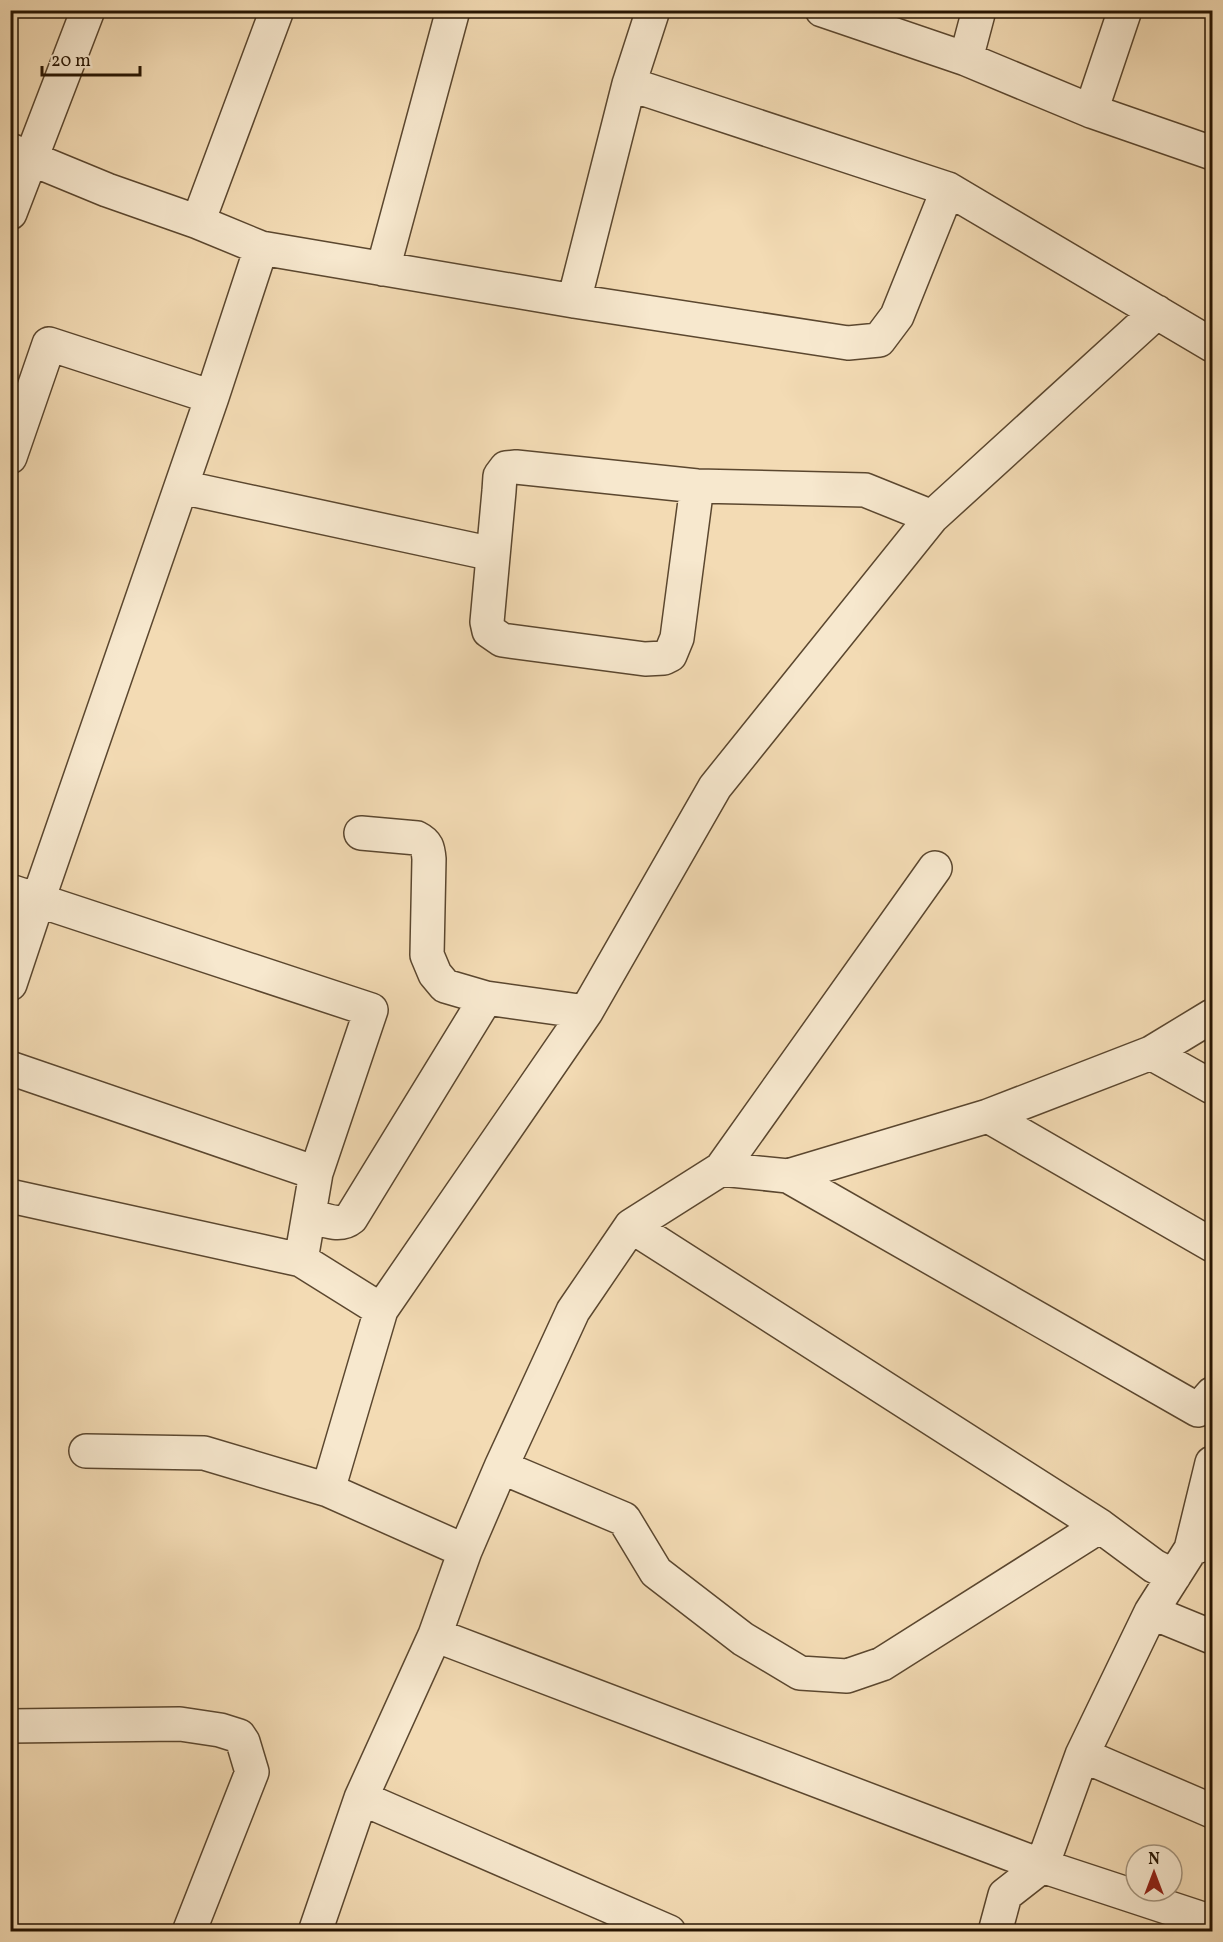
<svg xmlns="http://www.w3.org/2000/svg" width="1223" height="1942" font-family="Vollkorn,serif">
<rect width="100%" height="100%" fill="#f3dbb4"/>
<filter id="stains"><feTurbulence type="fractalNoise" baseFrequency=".00333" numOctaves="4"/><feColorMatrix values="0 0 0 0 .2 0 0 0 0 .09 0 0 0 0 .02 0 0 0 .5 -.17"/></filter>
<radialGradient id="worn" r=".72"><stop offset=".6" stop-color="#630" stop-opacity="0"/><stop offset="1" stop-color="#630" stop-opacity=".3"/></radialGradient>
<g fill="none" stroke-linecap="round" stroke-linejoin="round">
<g stroke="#5b472f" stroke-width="36">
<path id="minor" d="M822,10l144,49 125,52 121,42
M966,59l13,-49
M629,84l319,105
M1091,111l34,-101
M10,150l97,40 91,32 63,26 313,53 274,42 31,-3 18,-24 51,-127 264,156
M10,213l78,-203
M198,222l79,-212
M383,269l70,-259
M574,301l55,-217 24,-74
M10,457l39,-113 163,53
M697,486l-20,152 -7,17 -6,3 -19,1 -143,-19 -13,-9 -2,-9 12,-131 1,-15 6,-8 10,-1 181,19 168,4 67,27
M181,487l312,67
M361,833l56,5c10,5 11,10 12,21l-2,96 8,19 10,12 41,12 100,14 129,-225 217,-270 225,-205
M10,891l361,119 -55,163 -15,87
M10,984l28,-84 174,-503 49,-149
M1151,1053l61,34
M10,1068l306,105
M988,1116l224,129
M721,1169l214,-301
M788,1176l410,234 14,-16
M10,1196l291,64 80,50 -53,180
M309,1215c13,4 30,13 42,3l135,-220
M631,1226l469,300 54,40 20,10
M381,1310l205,-298
M86,1451l118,2 124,37 137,61
M501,1467l123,52 32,53 87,67 57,34 47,3 35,-12 218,-138
M1191,1549l21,-86
M1151,1612l61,25
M435,1635l607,231 170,56
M10,1726l170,-2 40,6 19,6 4,6 9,30 -63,160
M1082,1755l130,56
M361,1798l308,134
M315,1932l46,-134 74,-163 30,-84 36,-84 72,-156 58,-85 90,-57 67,7 200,-60 163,-63 61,-37
M995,1932l10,-37 37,-29 40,-111 69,-143 40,-63 21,-8"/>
</g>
<use href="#minor" stroke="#f7e8ce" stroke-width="33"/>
</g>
<rect width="1223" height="1942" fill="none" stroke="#f3dbb4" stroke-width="36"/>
<rect x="12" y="12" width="1199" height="1918" fill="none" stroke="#281603" stroke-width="3"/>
<rect x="18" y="18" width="1187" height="1906" fill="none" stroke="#281603" stroke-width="1.5"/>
<g transform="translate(1154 1873)"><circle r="28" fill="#f7e8ce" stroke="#a4947d" stroke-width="1.5"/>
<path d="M0-4.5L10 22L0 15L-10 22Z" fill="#8f2418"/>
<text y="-9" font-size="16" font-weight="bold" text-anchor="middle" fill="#281603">N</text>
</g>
<path d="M42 66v9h98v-9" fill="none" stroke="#281603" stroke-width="3"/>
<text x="51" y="66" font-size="18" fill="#281603" stroke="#f7e8ce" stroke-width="4.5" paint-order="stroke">20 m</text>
<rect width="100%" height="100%" filter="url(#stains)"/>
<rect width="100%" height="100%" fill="url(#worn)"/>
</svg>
